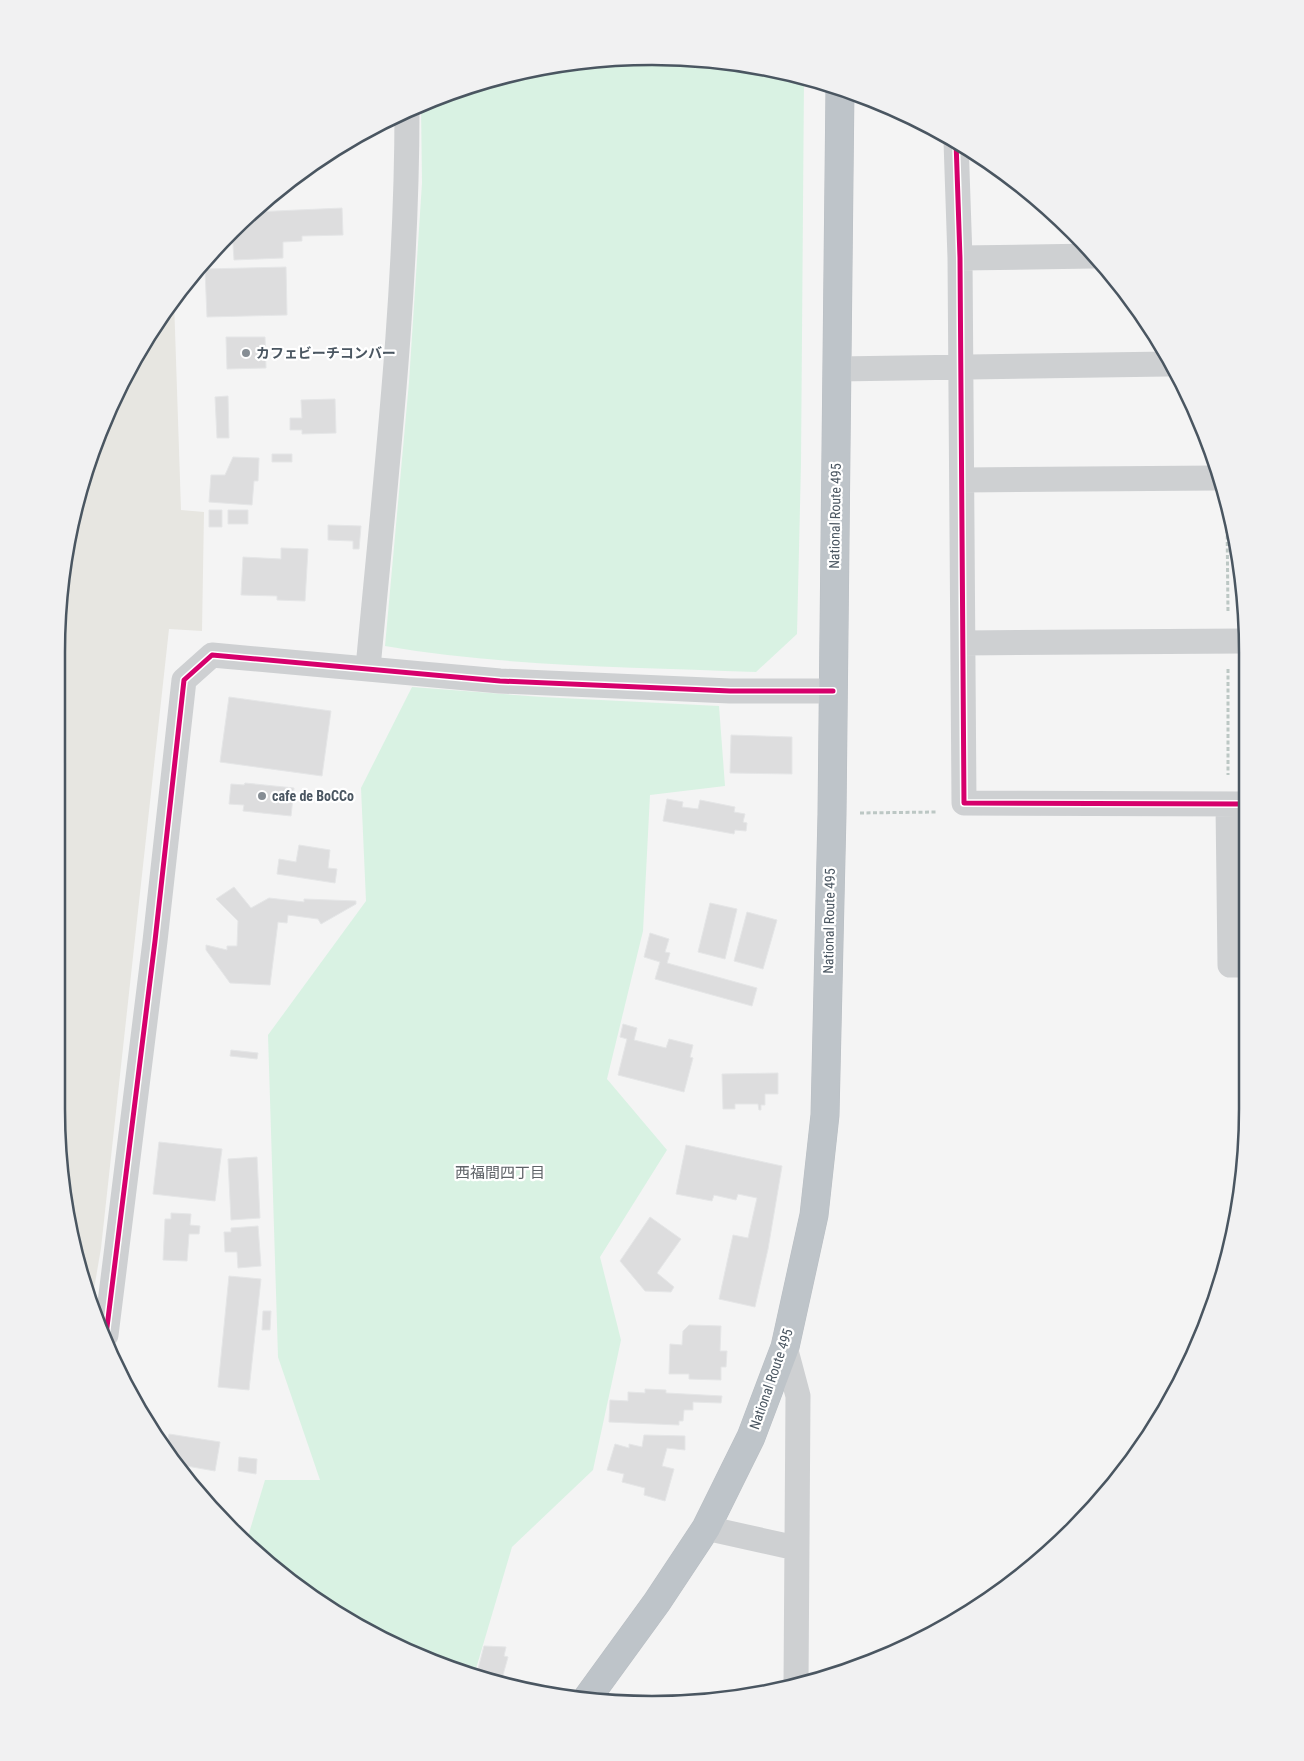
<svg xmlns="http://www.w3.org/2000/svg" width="1304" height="1761" font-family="'Roboto Condensed','Noto Sans JP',sans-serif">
<rect width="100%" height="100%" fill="#f4f4f4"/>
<path fill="#d9f2e3" d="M613,58l117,3 74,18 -3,385 -4,170 -41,38c-124,-5 -248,-5 -371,-26l24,-264 13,-199 -1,-77 77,-30z
M412,687l130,10 177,9 6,80 -75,9 -7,136 -36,148 60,71 -67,107 21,83 -28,130 -81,77 -37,125 -87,-29 -98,-61 -44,-39 19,-63h55l-42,-123 -10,-322 98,-134 -5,-113z"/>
<path fill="#e7e6e1" d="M174,300l7,210 23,2 -2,119 -33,-2 -68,619 -9,53 -15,-38 -21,-154 2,-496 18,-115 26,-74 54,-103z"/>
<path fill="#ddddde" stroke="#e5e6e7" d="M280,187l1,10h-12z
M342,208l1,27 -41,1v5l-19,1v16l-49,2 -2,-31 21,-17z
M286,267l1,48 -80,2 -2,-48z
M226,337h39l1,31 -39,1z
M228,396l1,42h-12l-2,-41z
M335,399l1,34 -34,1v-4h-12v-12h12l-1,-18z
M272,454h20v8h-20z
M233,457l26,1 -1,23h-4l-2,24 -43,-3 2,-27h14z
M209,510h13v17h-13z
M228,510h20v14h-20z
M328,525l33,1 -2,23h-6v-8l-25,-1z
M281,548l27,1 -3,52 -28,-1v-4l-36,-1 2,-38 38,2z
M229,697l102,14 -9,65 -102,-14z
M731,735l61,2v37l-62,-1z
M245,783l49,5 -3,28 -48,-5 1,-6 -15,-1 2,-20 13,1z
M667,799l16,3 -1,5 16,2 2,-9 35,7 -1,5 11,2 -2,8 4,1 -1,8 -11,-1 -1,4 -71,-13z
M299,845l31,5 -2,18 9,1 -2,14 -58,-9 2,-15 17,3z
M234,887l17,21 18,-10 35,4v-3l52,2v3l-35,20 -3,-5 -30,-4 -1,8 -9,-1 -8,63 -40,-2 -24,-33v-5l21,5v-4h10l1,-25 -22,-22z
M710,903l27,6 -12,50 -27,-7z
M747,912l30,8 -14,49 -29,-8z
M650,933l19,6 -4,13 5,1 -3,10 90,25 -5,18 -97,-27 5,-17 -16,-5z
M623,1024l14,4 -3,12 32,8 3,-9 24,6 -3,12 3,1 -9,34 -66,-17 9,-36 -7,-2z
M231,1050l27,3 -1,6 -27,-3z
M778,1073v21h-13v11h-4v5h-2l-1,-6h-23v5h-12l-1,-35z
M159,1142l63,7 -7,52 -62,-7z
M686,1145l96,21 -14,83 -13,58 -36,-8 14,-64 15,3 9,-40 -19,-4 -2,6 -22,-5 -2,6 -36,-7z
M257,1157l3,61 -29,2 -3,-61z
M171,1213l20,1 -1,11 10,1 -1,8h-10l-2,27 -24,-1 2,-41h6z
M650,1217l31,22 -24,34 17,14 -3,5 -26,-1 -25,-30z
M258,1226l3,40 -23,2 -1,-16h-12l-1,-20h7v-4z
M229,1276l32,3 -12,111 -31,-3z
M263,1311h8l-1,19h-8z
M689,1325l32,1 -1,25h7l-1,16h-5v13l-32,-1v-5h-20l1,-30 12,1 1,-14z
M645,1389l21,1v3l56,3 -1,7 -28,-1v8h-9l-1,11h-4v4l-70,-3 1,-22 18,1v-9l17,1z
M169,1434l51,8 -5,29 -34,-6 -20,-25 7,1z
M644,1435l41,1v14l-18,-2 -5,18 12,3 -9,32 -21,-6 1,-7 -23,-6 2,-8 -17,-4 8,-26 14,4v-4l13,3z
M239,1457l18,2 -1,15 -18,-3z
M484,1646l22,1 -2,9 4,1 -7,25 -24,-9z"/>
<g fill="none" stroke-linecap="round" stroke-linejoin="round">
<g stroke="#b9bec3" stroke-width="29">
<path id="highway" d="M588,1697l69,-95 49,-74 45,-91 34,-90 29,-132 11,-100 7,-301 8,-727"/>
</g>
<path stroke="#bcc7c4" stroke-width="3" stroke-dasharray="4 2.5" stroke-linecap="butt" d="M1227,516l1,97
M1228,669v106
M860,813l78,-1"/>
<path stroke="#ced0d2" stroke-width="25" d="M956,141l4,117 4,545 280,1
M960,258l134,-2
M837,369l331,-5
M962,480l255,-2
M963,643l280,-2
M368,668c17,-185 39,-371 39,-557
M1228,805l2,160h15
M106,1335l49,-394 29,-261 28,-25 288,26 230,10h103
M785,1347l13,49 -2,289
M706,1528l90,20"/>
<use href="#highway" stroke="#bec4c9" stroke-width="28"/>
<g stroke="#fff" stroke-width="8">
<path id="cycleway" d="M956,141l4,117 4,545 280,1
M106,1335l49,-394 29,-261 28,-25 288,26 230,10h103"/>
</g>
<use href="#cycleway" stroke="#d6006c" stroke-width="5"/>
</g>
<g fill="#868d94" stroke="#fff" stroke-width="2">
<circle cx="246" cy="353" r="5"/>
<circle cx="262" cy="796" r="5"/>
</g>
<g text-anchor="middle" stroke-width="4.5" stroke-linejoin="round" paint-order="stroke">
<g font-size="14" font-weight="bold" fill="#4a5661" stroke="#fff" text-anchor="start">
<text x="256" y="358">カフェビーチコンバー</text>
<text x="272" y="801">cafe de BoCCo</text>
</g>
<g font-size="14" fill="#4a5661" stroke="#fff">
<text transform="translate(835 516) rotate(-89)" y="5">National Route 495</text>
<text transform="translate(829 921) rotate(-89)" y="5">National Route 495</text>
<text transform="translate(771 1379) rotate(-71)" y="5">National Route 495</text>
</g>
<g font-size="15" fill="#5f6368" stroke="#fff">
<text x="500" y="1178">西福間四丁目</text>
</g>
</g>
<path d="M0 0H1304V1761H0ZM652 65H652A587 587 0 0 1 1239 652V1109A587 587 0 0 1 652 1696H652A587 587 0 0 1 65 1109V652A587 587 0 0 1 652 65Z" fill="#f1f1f2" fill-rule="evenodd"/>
<path fill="none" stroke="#4a5661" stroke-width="2.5" d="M652 65H652A587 587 0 0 1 1239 652V1109A587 587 0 0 1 652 1696H652A587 587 0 0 1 65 1109V652A587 587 0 0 1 652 65Z"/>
</svg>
